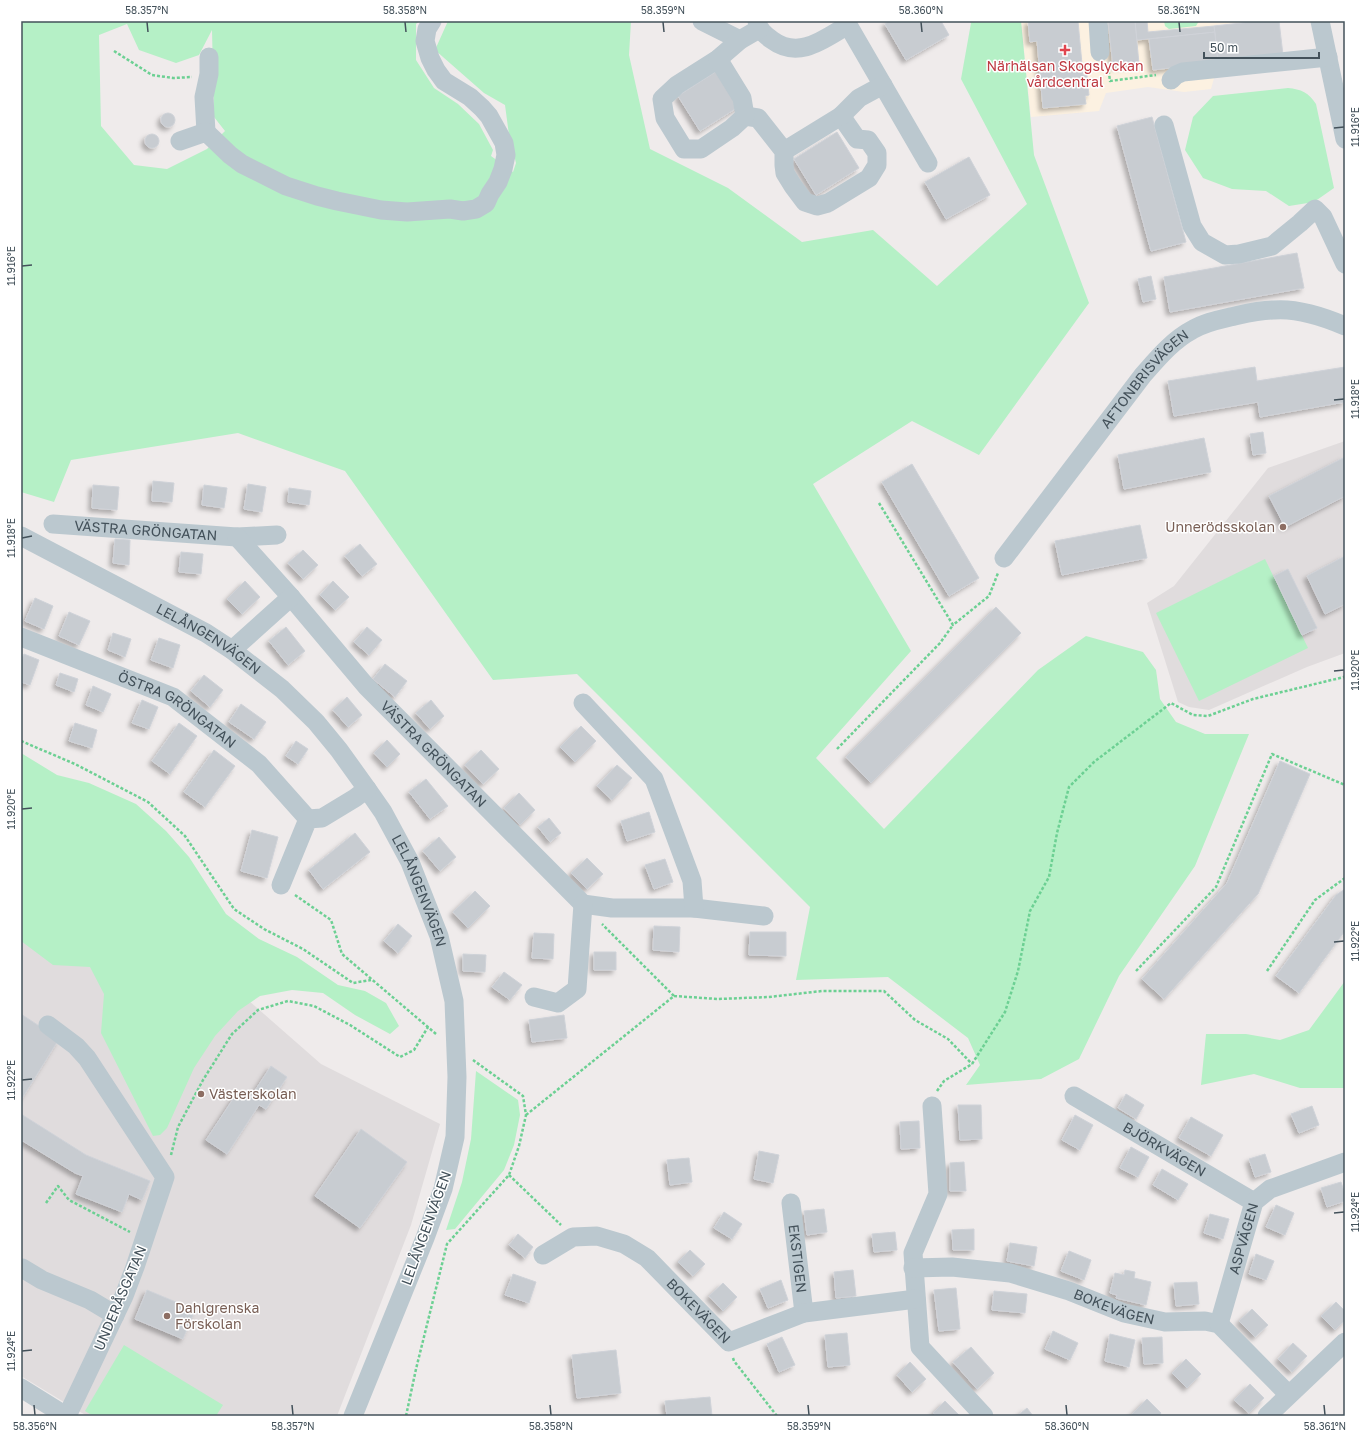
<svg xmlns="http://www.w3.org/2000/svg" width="1366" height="1437" font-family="'Golos Text',sans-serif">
<defs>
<filter id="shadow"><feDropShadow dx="-3.5" dy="3.5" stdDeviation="2" flood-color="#0004"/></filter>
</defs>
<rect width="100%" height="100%" fill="#efebeb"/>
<path fill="#fcf1e1" d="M1021,21h234l-41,4 4,39 -7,25 -27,3 -36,-5 -42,6 -7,18 -68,6z"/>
<path fill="#e0dcdd" d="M1345,441v212l-38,14 -98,43 -20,-3 -11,-5 -31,-99 27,-17 94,-118z
M21,801l300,263 119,60 -29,101 -74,191h-250l-66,-40z"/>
<path fill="#b5f0c6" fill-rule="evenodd" d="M24,21h395l-3,3v36l18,28 24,16 21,20 14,26 -2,6 22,16 3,-9 -7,-28 -4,-30 -21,-12 -49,-43 13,-29h183l-2,34 21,94 78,39 74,54 71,-12 64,56 90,-82 -66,-125 10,-56 -2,-2h52l13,134 55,148 -110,152 -67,-34 -99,63 98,167 -95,107 68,71 154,-159 48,-34 57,16 13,18 4,29 16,23 29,12h44l-54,132 -76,110 -40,83 -38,20 -75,6 14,-20 -12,-27 -80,-61 -92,3 14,-73 -233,-233 -84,6 -148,-209 -107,-38 -167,27 -17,42 -33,-10v-466zM127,24l12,26 37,13 23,-8 13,-25 2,87 11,14 -18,18 -40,20 -33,-4 -33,-39 -2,-91z
M1164,21h35l-3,5 -27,3 -4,-3z
M1288,88c13,1 21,5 28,16l18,84 -20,14 -25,4 -23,-15 -34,-2 -29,-11 -18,-28 8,-33 20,-21z
M1265,559l43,89 -109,53 -43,-88z
M21,753l36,22 32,8 47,21 30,27 23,26 37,57 33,25 38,18 41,28 27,6 21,12 13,23 -9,8 -35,-19 -32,-22 -31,-3 -32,6 -22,15 -23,25 -21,32 -27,60 -7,7 -7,1 -52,-103 3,-39 -14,-27 -37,-2 -32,-24z
M1345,981v107h-45l-46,-14 -53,11 5,-51h40l34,6 29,-10z
M476,1071l42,29 2,15 -6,30 -10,25 -49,59 -9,1 16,-48 9,-43z
M124,1345l99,60 -7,11h-123l-8,-5z"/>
<path fill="#c8ccd1" stroke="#cfd2d8" filter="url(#shadow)" d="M889,21h52l8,14 -43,25 -21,-36z
M1028,21h50l5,54h4l2,20 -4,1 1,8 -43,4 -6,-67 -7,1z
M1108,21h27l4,43 -26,2z
M1135,21h12l1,11 66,-6 1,6 -78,8z
M1260,21h19l4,34 -65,7 -4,-36z
M1215,32l3,30 -65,8 -4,-31z
M720,69l23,35 -43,27 -22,-35z
M161 120a7 7 0 1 1 14 0a7 7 0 1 1-14 0Z
M1152,117l34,125 -35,9 -34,-125z
M837,132l22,36 -43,27 -22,-36z
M145 141a7 7 0 1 1 14 0a7 7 0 1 1-14 0Z
M969,157l21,38 -44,24 -21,-37z
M1297,253l7,35 -134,24 -6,-35z
M1151,276l5,23 -13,3 -5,-23z
M1255,367l2,14 88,-14v35l-85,15 -2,-15 -84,14 -6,-35z
M1263,432l3,21 -13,2 -3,-21z
M1204,438l7,34 -87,17 -6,-34z
M1345,457v39l-60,31 -16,-31z
M912,464l67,114 -30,18 -67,-114z
M153,481l21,2 -2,19 -20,-1z
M248,484l18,3 -4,25 -18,-3z
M93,485l26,2 -2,23 -25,-2z
M204,485l23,3 -3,20 -22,-3z
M289,488l22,3 -2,14 -21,-3z
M1140,525l7,33 -85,17 -7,-34z
M115,539l15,1 -1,25 -16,-2z
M360,544l17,20 -15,12 -17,-20z
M303,550l15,15 -15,14 -15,-16z
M181,552l22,2 -2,20 -22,-2z
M1345,556v48l-20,10 -18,-38z
M1288,569l29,59 -15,7 -28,-59z
M245,581l15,16 -18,17 -15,-15z
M333,581l16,16 -14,13 -15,-15z
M35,598l18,8 -9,23 -19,-8z
M996,607l25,26 -150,150 -25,-26z
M69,612l21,9 -11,24 -20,-9z
M286,627l19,24 -17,14 -19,-24z
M367,627l15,13 -13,15 -15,-13z
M113,633l18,6 -6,18 -17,-7z
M159,638l21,7 -7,23 -22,-8z
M24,654l15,6 -9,25 -9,-3v-21z
M385,664l22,17 -12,16 -22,-18z
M60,673l18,6 -4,13 -18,-7z
M204,675l19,15 -13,17 -19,-16z
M93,686l18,8 -8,18 -17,-7z
M347,697l15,18 -14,12 -15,-17z
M142,700l16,7 -9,22 -17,-6z
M431,700l13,16 -14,13 -14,-16z
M241,704l25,18 -12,17 -25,-17z
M75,723l22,7 -5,18 -23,-7z
M179,723l18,13 -27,38 -18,-13z
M581,726l15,15 -21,21 -15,-15z
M387,740l13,14 -13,13 -13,-14z
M296,741l12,8 -10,15 -12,-8z
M214,750l21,16 -30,41 -21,-15z
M481,750l18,19 -16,15 -18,-19z
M1280,761l30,13 -52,120 -94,105 -22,-20 85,-96z
M617,765l15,13 -20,22 -15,-14z
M426,779l22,27 -18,13 -21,-27z
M519,793l16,17 -15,15 -16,-17z
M649,812l6,20 -28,9 -6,-20z
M549,818l12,15 -11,9 -12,-15z
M252,830l26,7 -11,41 -26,-7z
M355,833l15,19 -47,37 -14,-19z
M439,837l17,20 -16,14 -17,-20z
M587,858l16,16 -16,15 -16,-16z
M665,859l8,23 -19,7 -9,-24z
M1345,889v42l-46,62 -23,-17 60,-81z
M475,891l15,15 -22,22 -15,-16z
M398,924l14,12 -14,17 -14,-12z
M654,926l26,1 -1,25 -26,-2z
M750,932h36v24l-37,-1z
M534,933l20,1 -1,25 -21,-1z
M594,952h22v18h-22z
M463,954l23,1 -1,17 -22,-1z
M504,972l18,13 -12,15 -18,-13z
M21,1014l38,25 -38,61z
M564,1015l3,23 -35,4 -3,-22z
M271,1066l16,11 -21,32 -7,-4 -32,49 -21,-14 33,-50 11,8z
M1126,1094l18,11 -8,14 -18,-11z
M958,1105h23l1,34 -22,1z
M1312,1106l7,19 -20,8 -8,-19z
M21,1114l65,41 64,26 -8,19 -13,-6 -7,18 -46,-18 7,-18 -8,-3 -54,-33z
M1075,1115l18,10 -13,25 -18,-10z
M1191,1117l32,18 -12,21 -32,-18z
M919,1121l1,27 -19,1 -1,-27z
M361,1129l46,33 -47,66 -45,-32z
M1131,1147l18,10 -11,20 -18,-9z
M759,1151l20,4 -6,28 -19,-4z
M1265,1154l6,18 -16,5 -6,-18z
M689,1158l3,24 -22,3 -3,-25z
M964,1162l2,29h-16v-28z
M1162,1169l26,15 -10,16 -25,-15z
M1341,1182l4,12v7l-18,6 -6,-19z
M1276,1205l18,8 -9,22 -19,-8z
M824,1209l3,23 -20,3 -3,-24z
M724,1212l18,12 -10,15 -18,-11z
M1210,1214l19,5 -6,20 -19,-6z
M974,1229v21h-21l-1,-20z
M895,1232l2,18 -23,2 -2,-18z
M518,1234l15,13 -8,11 -16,-13z
M1010,1243l27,4 -3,19 -27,-5z
M690,1250l15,14 -12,12 -15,-14z
M1069,1251l22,9 -7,20 -23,-9z
M1256,1254l18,7 -8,19 -17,-6z
M853,1270l3,26 -20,2 -2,-26z
M1125,1270l10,2 -1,6 17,4 -5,23 -30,-7 1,-3 -7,-2 5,-20 9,2z
M513,1274l23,8 -7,21 -24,-8z
M781,1280l7,20 -20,8 -8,-19z
M1197,1282l2,22 -23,2 -2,-23z
M723,1283l14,14 -14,14 -14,-15z
M956,1288l4,41 -21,2 -5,-41z
M147,1290l48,20 -12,29 -48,-20z
M994,1291l33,3 -2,19 -33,-3z
M1336,1302l9,9v9l-10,10 -14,-14z
M1252,1309l16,16 -13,12 -16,-16z
M1053,1331l25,12 -8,17 -25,-11z
M847,1333l3,32 -22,2 -3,-32z
M1110,1334l25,6 -6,27 -24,-6z
M782,1337l13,28 -16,7 -12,-28z
M1162,1337l1,26 -19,1 -2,-26z
M1293,1343l14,13 -15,16 -14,-13z
M971,1347l23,26 -17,16 -24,-27z
M616,1350l5,43 -44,5 -5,-43z
M1186,1359l15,15 -14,14 -15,-15z
M910,1362l16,17 -14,13 -15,-17z
M1250,1384l14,14 -15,15 -15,-13z
M710,1397l2,19h-45l-2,-15z
M1147,1399l14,14 -2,3h-29z
M945,1401l15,15h-23l-4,-3z
M1027,1408l6,8h-16z"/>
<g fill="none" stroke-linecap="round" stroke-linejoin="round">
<path stroke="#6cd093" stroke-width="2.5" stroke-dasharray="3 2" stroke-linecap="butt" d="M114,51l38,24 21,3 19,-1
M1108,66l2,15 46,-6
M879,503l74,122 36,-29 9,-23
M21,741l54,23 73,38 37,34 49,73 30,20 39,20 50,34 18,-3
M837,749l103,-106 13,-18
M295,895l36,25 11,34 94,80
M1136,971l80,-84 56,-133 73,31
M1267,971l48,-71 30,-22
M674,996l44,3 51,-2 53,-6h62l31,29 33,19 24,25
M937,1091l7,-10 28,-17 33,-52 13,-41 12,-60 19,-34 8,-44 12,-46 25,-25 77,-59 22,12 15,1 45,-17 91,-22 1,-1
M526,1115l148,-119 -72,-72
M171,1155l7,-28 25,-47 29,-46 26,-24 30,-9 26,5 36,19 50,32 14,-7 14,-23
M509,1175l52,50
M46,1203l12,-17 11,14 61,32
M733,1358l1,3 43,55
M406,1416l10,-47 31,-125 62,-69 10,-29 7,-31 -3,-19 -50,-36"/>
<g stroke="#bbc8cf" stroke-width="19">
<path d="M702,21l38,19"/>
<path d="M757,21c2,9 7,13 15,19 27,20 52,-1 76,-15l-1,-4"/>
<path d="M1098,21l2,31"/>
<path d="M1320,21l25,118"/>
<path d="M848,25l80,138"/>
<path d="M759,29l-19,11 -22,19 -41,26 -15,14 3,19 19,31h17l31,-21 13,-12 13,2 26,33v14l1,8 8,13 12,16 12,4 11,-3 41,-25 8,-13v-12l-9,-13 -11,-1 -16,-23 -57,35"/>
<path d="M718,59l24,39 3,18"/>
<path d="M1171,80l5,-5 7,-3 145,-15"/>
<path d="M841,116l18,-18 24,-13"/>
<path d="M1164,125l28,101 10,16 23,13 14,-1 33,-8 28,-23 15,-14 8,8 22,47"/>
<path d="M206,132l-2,-35 5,-23v-17"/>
<path d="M180,141l26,-9 24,23 12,9 44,22 31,10 20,5 44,9 26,2 43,-3 13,2 13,-2 10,-6 4,-9 8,-12 5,-13 3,-14 -2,-12 -15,-27 -7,-8 -12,-11 -26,-16 -8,-11 -6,-12 -5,-17 2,-12 5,-8"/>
<path id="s1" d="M53,524l184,13 40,-2"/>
<path id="s2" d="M21,536l185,97 26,17 50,39 34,33 23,28 28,39 16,23 27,50 29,74 15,65 3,76 -2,60 -12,52 -18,49 -72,178"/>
<path id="s3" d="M237,537l54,60 75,89 217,218 29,4h82l70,8"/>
<path id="s4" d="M1004,558l139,-183c15,-17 30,-35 49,-45 11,-7 25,-10 38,-13 14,-3 29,-7 44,-7 24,-2 50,7 71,16"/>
<path id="s5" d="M21,637l152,60 86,67 49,55"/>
<path d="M232,650l59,-53"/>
<path d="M583,703l71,76 38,102 2,27"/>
<path d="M281,885l27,-66 14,-1 33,-20 12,-9"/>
<path d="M534,997l24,6 19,-14 6,-85"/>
<path d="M48,1025l28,21 11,12 78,119 -30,90 -11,29 -57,120"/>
<path id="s6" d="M1074,1096l180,106"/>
<path d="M932,1106l6,88 -25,59 7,94 64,69"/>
<path id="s7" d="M791,1203l13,110"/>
<path id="s8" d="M543,1255l30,-18 24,-1 27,8 23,14 82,84 75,-29 112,-14"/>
<path d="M22,1268l20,12 48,20 25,15"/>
<path id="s9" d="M913,1268l39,-1 58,6 59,18 55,22 41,9 40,-1 14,3 69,70"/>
<path id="s10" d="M1219,1324l35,-122 16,-13 75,-27"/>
<path d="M21,1388l45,28"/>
<path d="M1267,1416l78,-74"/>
</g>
</g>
<path fill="none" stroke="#43515a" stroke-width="1.5" d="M147,22l1,10M405,22l1,10M663,22l1,10M921,22l1,10M1179,22l1,10M1334,128l10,-1M22,266l10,-1M1334,400l10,-1M22,538l10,-2M1334,671l10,-1M22,809l10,-1M1334,942l10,-1M22,1080l10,-1M1334,1213l10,-1M22,1351l10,-1M34,1405l1,10M292,1405l1,10M550,1405l1,10M808,1405l1,10M1066,1405l1,10M1324,1405l1,10"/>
<path fill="#e0444e" stroke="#fff" stroke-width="1.5" d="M1063 44h4v4h4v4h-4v4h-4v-4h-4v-4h4z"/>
<g fill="#8d6e63" stroke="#fff" stroke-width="1.5">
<circle cx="1283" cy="527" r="4"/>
<circle cx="201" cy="1094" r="4"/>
<circle cx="167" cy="1316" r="4"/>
</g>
<g text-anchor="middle" stroke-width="3" stroke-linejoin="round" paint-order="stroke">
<g font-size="14" fill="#be3a42" stroke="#fff">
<text x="1065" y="71">Närhälsan Skogslyckan<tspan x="1065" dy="16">vårdcentral</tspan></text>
</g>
<g font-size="14" fill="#43515a" stroke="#fff">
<text dy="5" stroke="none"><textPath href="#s4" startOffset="228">AFTONBRISVÄGEN</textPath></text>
<text dy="5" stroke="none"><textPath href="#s1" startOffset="93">VÄSTRA GRÖNGATAN</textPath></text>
<text dy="5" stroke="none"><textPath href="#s2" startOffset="214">LELÅNGENVÄGEN</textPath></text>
<text dy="5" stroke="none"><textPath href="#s5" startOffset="173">ÖSTRA GRÖNGATAN</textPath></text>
<text dy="5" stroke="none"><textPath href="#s3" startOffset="293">VÄSTRA GRÖNGATAN</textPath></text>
<text dy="5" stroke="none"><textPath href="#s2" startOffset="550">LELÅNGENVÄGEN</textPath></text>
<text dy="5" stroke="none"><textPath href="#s6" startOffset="105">BJÖRKVÄGEN</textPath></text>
<text transform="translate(426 1228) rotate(-70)" y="5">LELÅNGENVÄGEN</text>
<text dy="5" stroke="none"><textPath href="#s10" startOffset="89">ASPVÄGEN</textPath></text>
<text dy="5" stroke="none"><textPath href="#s7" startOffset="56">EKSTIGEN</textPath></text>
<text transform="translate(120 1298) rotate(-67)" y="5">UNDERÅSGATAN</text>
<text dy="5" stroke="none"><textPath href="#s9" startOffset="207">BOKEVÄGEN</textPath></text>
<text dy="5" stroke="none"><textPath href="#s8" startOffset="188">BOKEVÄGEN</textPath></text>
</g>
<g font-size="14" fill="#785e54" stroke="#fff" text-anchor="start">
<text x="1275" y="532" text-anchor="end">Unnerödsskolan</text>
<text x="209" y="1099">Västerskolan</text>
<text x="175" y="1313">Dahlgrenska<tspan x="175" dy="16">Förskolan</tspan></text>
</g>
</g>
<rect width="1366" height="1437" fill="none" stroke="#ffffff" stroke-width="44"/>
<path d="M1204 52v6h115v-6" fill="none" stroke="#43515a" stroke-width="2"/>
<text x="1210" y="52" font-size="12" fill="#43515a" stroke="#ffffff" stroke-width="3" paint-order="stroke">50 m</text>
<rect x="22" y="22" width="1322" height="1393" fill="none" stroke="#43515a" stroke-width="1.5"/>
<g font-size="10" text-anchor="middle" fill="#43515a">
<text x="147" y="14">58.357°N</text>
<text x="405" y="14">58.358°N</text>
<text x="663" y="14">58.359°N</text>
<text x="921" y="14">58.360°N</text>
<text x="1179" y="14">58.361°N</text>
<text transform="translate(1355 127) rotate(-90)" y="4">11.916°E</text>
<text transform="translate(11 266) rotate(-90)" y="4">11.916°E</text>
<text transform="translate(1355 399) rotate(-90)" y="4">11.918°E</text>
<text transform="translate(11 538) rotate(-90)" y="4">11.918°E</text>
<text transform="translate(1355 670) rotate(-90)" y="4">11.920°E</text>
<text transform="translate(11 809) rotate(-90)" y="4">11.920°E</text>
<text transform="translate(1355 941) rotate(-90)" y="4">11.922°E</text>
<text transform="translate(11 1080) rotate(-90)" y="4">11.922°E</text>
<text transform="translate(1355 1212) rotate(-90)" y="4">11.924°E</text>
<text transform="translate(11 1351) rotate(-90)" y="4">11.924°E</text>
<text x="35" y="1430">58.356°N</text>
<text x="293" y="1430">58.357°N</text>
<text x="551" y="1430">58.358°N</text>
<text x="809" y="1430">58.359°N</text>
<text x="1067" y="1430">58.360°N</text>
<text x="1325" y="1430">58.361°N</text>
</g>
</svg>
